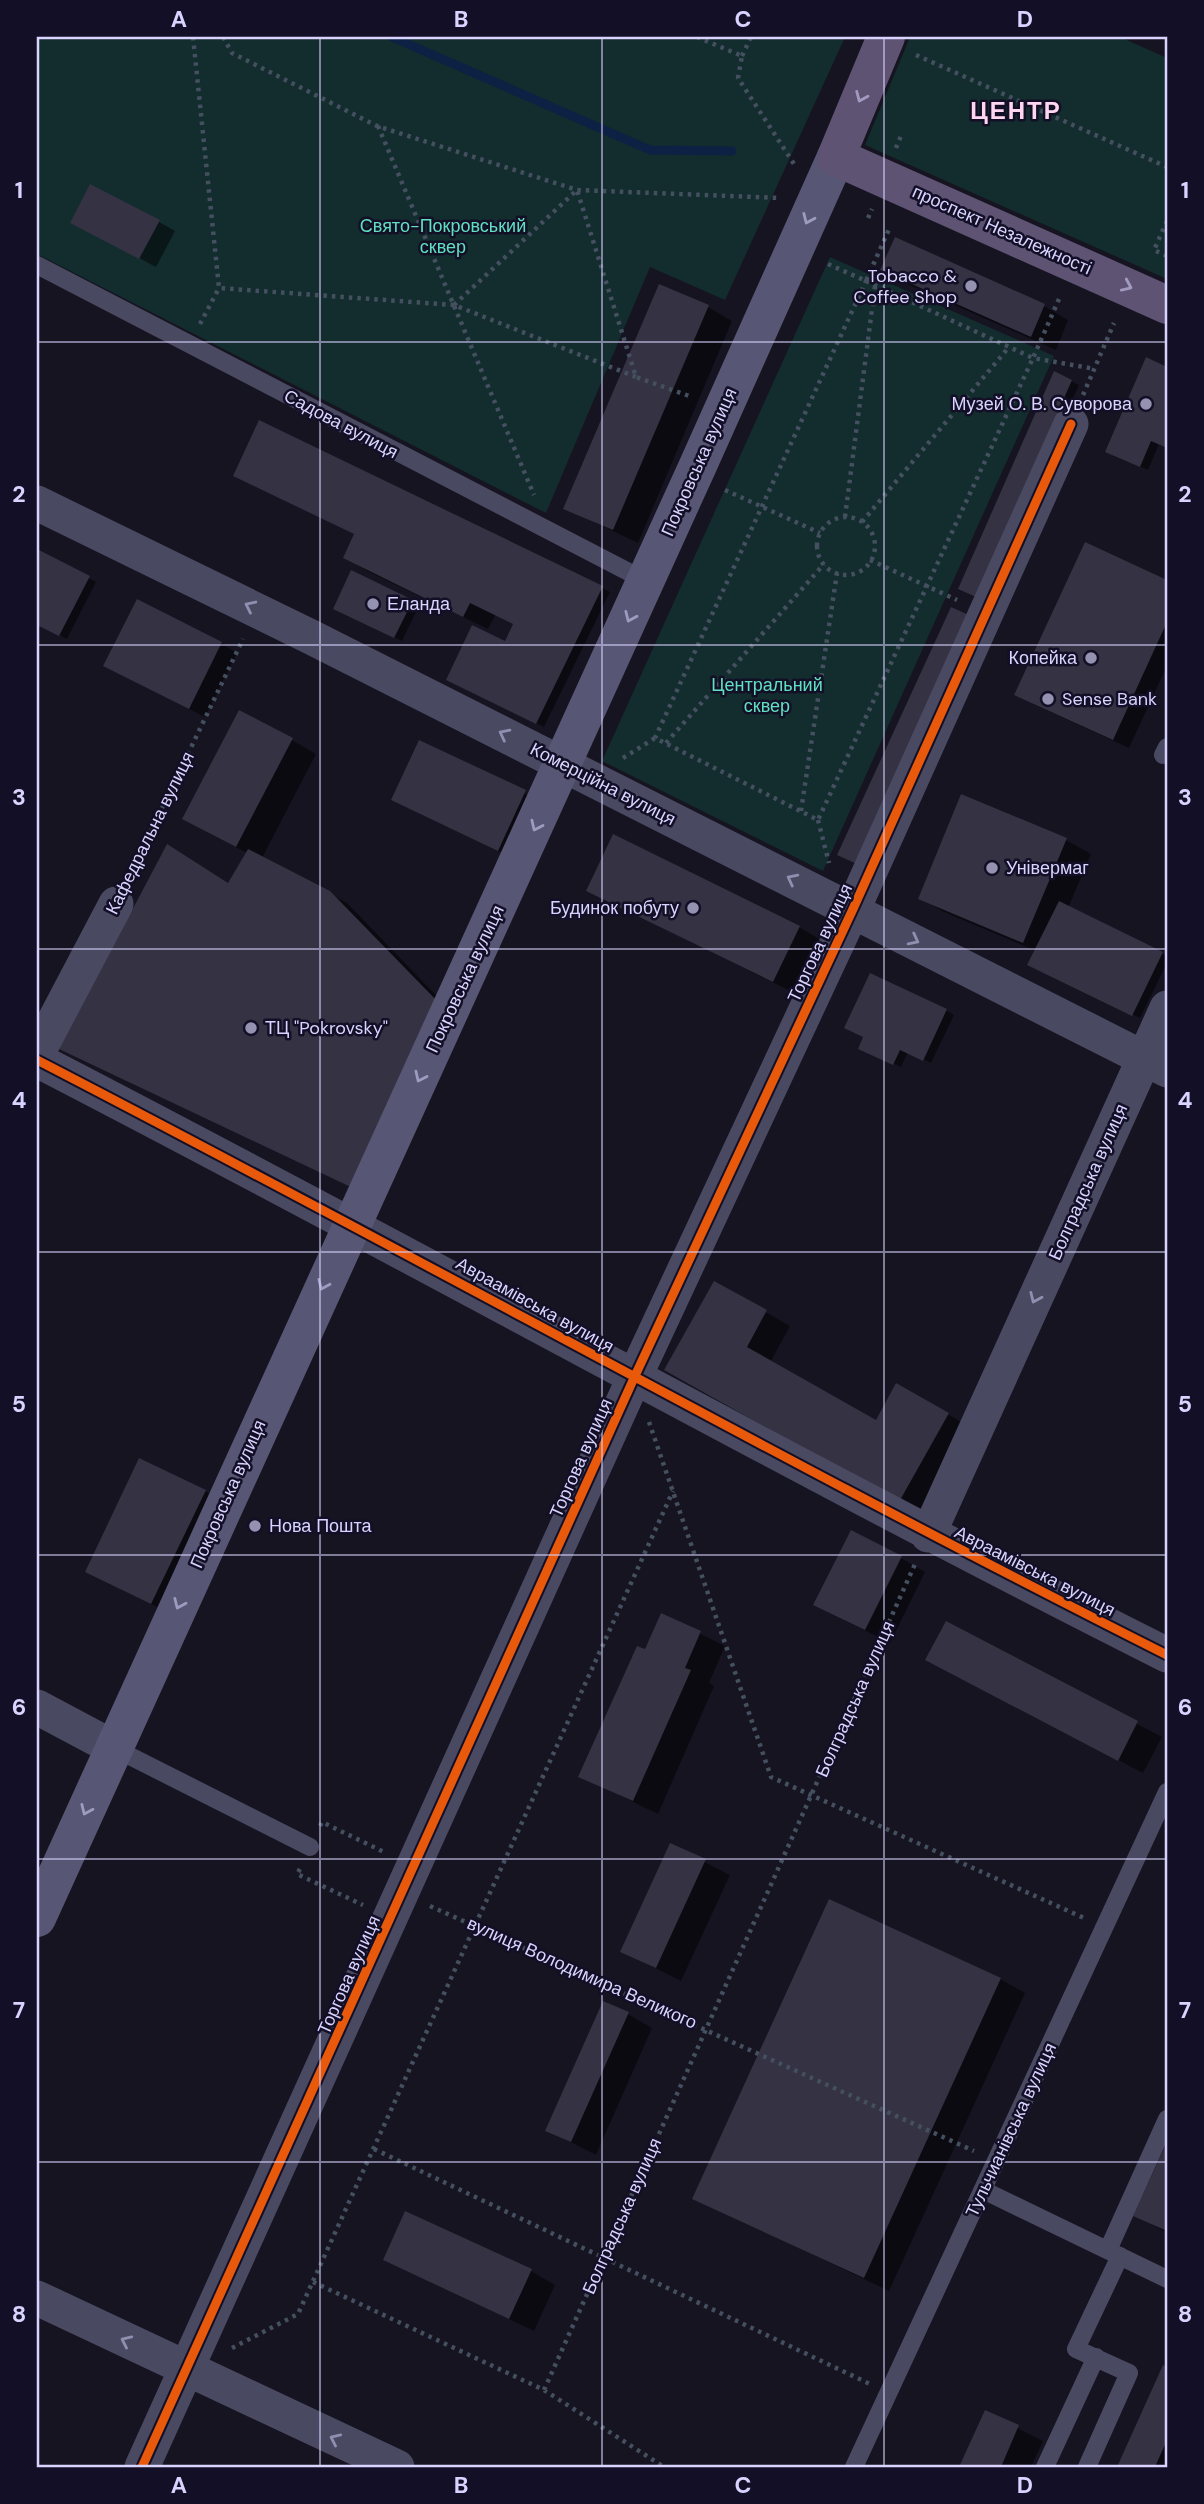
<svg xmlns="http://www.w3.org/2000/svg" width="1204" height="2504" font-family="'DM Sans',sans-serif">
<rect width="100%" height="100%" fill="#161421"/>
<path fill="#132c2d" d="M37,37h808l-120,263 -75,-33 -104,246 -509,-259z
M910,37h210l47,21v221l-302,-134z
M830,257l224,99 -231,515 -221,-110z"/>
<path fill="#0007" d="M159,222l16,9 -19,36 -67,-36z
M882,270l162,36 24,14 -12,30 -149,-66z
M708,307l24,14 -94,222 -73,-35z
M1147,360l20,8v80l-8,-4 -11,26 -34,-14z
M1071,381l8,4 -95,215 -16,-8z
M235,475l266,63 109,54 -66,135 -89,-43 50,-40 10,-20 -19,-10 -8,15 -119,-57 -24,-14 11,-23z
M1086,544l81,38v84l-38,82 -96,-44z
M37,551l59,31 -29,57 -30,-16z
M412,601l7,5 -17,35 -59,-29z
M221,643l16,10 -32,64 -83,-42z
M292,740l24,14 -54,104 85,45 110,114 -228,-132 18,-32 -38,-20z
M420,742l130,64 -27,57 -130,-64z
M962,796l104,44 25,14 -23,54 99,48v7l-27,55 -103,-50 -1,-17 -92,-39 -24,-14z
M588,890l211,37 32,19 -25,53z
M946,1010l8,5 -23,48 -23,-11 -7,15 -35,-17z
M715,1283l75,43 -20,37 106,59 21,-37 75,43 -48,86 -257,-145z
M205,1491l25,15 -54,111 -89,-46z
M901,1558l24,14 -35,71 -50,-25z
M662,1615l63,31 -16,37 5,3 -56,128 -78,-38z
M946,1623l216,114 -19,36 -191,-100z
M671,1845l59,30 -49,106 -59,-30z
M1000,1979l25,14 -136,298 -195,-93z
M628,2014l24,14 -56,127 -49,-25z
M1167,2146v87l-32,-18z
M385,2260l146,11 24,14 -21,46z
M1164,2368l3,1v98h-48z
M986,2412l57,29 -12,26h-70z"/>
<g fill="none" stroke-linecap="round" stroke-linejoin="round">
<path stroke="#0d2144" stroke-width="9" d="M392,37l258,113 82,1"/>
</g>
<path fill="#343243" d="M90,184l70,36 -21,39 -69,-36z
M895,237l150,67 -14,33 -151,-67z
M659,284l50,21 -96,225 -50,-21z
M1146,357l21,10v81l-16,-7 -11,26 -35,-15z
M1054,371l18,9 -96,217 -18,-8z
M259,420l344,166 -67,138 -90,-44 26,-55 33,16 8,-17 -43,-21 -7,14 -120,-59 11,-24 -121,-58z
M1085,542l82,38v42l-54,118 -99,-45z
M37,549l53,27 -31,60 -22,-11z
M351,570l62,30 -19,38 -61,-29z
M137,599l85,43 -33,67 -86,-43z
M951,607l18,8 -112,249 -20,-9z
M239,710l54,28 -57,109 -54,-28z
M419,740l107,50 -28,61 -107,-51z
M961,794l106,44 -44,105 -105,-44z
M613,834l187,92 -27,56 -187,-91z
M167,844l61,39 20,-34 82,42 112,115 -87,183 -296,-140z
M1059,901l104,51 -31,64 -105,-51z
M870,973l77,36 -24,52 -23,-11 -7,15 -35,-16 5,-12 -19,-9z
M714,1281l53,29 -20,37 129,73 20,-37 53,30 -50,89 -235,-132z
M139,1458l67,32 -55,114 -66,-32z
M851,1530l51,26 -37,74 -52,-25z
M661,1613l40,18 -16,37 6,2 -58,131 -55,-24 59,-131 8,3z
M946,1621l192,100 -20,40 -193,-101z
M670,1843l36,16 -50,109 -36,-16z
M829,1899l172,79 -137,300 -172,-79z
M603,2001l26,11 -58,130 -26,-11z
M1167,2142v89l-34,-15z
M405,2211l127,58 -23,50 -126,-59z
M1163,2365l4,2v73l-12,27h-38z
M985,2410l34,15 -18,42h-42z"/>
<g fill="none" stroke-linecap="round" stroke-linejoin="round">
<path stroke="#44505f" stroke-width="4.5" stroke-dasharray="3.5 5" stroke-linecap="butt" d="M193,37l26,251 235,17 182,72
M223,37l9,16 145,73 200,64 204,8
M697,37l45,19 -4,22 56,86
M916,55l251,112
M742,56l9,-19
M378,126l156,369
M896,148l5,-12
M868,218l4,-9
M1167,221l-13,29 13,6
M828,264l38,17 24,-54
M866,281l167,77 -215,462 -163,-82z
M1059,299l-26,59 62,11
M454,305l123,-115 59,187 56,20
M200,324l19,-36
M1083,395l31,-72
M725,490l95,43
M845,517l30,-231
M817 546a29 29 0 1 1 58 0a29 29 0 1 1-58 0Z
M862,522l147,-175
M870,560l87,40
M666,743l158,-179
M623,758l32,-20
M801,811l36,-238
M818,820l11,43
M129,877l114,-238
M649,1422l122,355 313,141
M320,1826l2,-4 64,31
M300,1869l-3,5 66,31
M430,1906l544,245
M374,2149l496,235
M313,2282l231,108 120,77
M232,2348l66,-34 375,-823
M544,2390l371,-826"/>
<path stroke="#4a4962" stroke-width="18" d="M37,265l609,316
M1163,755l4,-8
M114,1748l196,99
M983,2190l184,89
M1108,2250l59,-131
M854,2467l313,-675
M1045,2467l51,-110
M1087,2467l42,-94 -53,-24 44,-93"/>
<path stroke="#4a4962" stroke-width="35" d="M37,503l274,134 856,433
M37,1054l79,-150
M37,1060c378,195 750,404 1130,595
M928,1535l239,-527
M37,1707l77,41
M37,2298l360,169
M142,2467l492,-1089 219,-469 218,-485"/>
<path stroke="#575674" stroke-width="38" d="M37,1918c266,-587 537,-1172 799,-1761"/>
<path stroke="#5e5373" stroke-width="38" d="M886,37l-50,120 331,148"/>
<g stroke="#130f26" stroke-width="13">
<path id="cycleway" d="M37,1060c378,195 750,404 1130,595
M142,2467l492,-1089 219,-469 218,-485"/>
</g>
<use href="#cycleway" stroke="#e8590c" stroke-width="9"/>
</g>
<defs><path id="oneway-chevron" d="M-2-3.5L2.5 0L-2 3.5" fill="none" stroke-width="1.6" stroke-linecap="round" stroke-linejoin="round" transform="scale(1.75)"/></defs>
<g stroke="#a29ac0">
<use href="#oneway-chevron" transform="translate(861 97) rotate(113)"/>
<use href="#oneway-chevron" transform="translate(1127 286) rotate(24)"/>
</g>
<g stroke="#9e9bc0">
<use href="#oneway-chevron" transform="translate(808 219) rotate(114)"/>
<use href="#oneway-chevron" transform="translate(630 617) rotate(114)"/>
<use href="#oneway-chevron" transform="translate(536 826) rotate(115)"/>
<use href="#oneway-chevron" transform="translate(420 1077) rotate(115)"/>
<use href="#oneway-chevron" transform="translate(323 1285) rotate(114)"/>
<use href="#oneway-chevron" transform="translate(179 1604) rotate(114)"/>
<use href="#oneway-chevron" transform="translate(86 1810) rotate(114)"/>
</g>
<g stroke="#928eb0">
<use href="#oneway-chevron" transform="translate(250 606) rotate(-154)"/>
<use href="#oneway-chevron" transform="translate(504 734) rotate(-153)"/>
<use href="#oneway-chevron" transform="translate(792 879) rotate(-153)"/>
<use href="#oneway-chevron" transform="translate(914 940) rotate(27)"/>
<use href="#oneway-chevron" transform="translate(1035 1298) rotate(114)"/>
<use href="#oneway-chevron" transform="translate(126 2341) rotate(-155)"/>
<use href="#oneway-chevron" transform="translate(335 2439) rotate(-155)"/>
</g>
<path fill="none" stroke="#d9d4ff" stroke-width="2" stroke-opacity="0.55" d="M320,37v2430M602,37v2430M884,37v2430M37,342h1130M37,645h1130M37,949h1130M37,1252h1130M37,1555h1130M37,1859h1130M37,2162h1130"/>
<g fill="#9591b1" stroke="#130f26" stroke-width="2.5">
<circle cx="971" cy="286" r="7"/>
<circle cx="1146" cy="404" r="7"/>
<circle cx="373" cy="604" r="7"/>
<circle cx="1091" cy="658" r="7"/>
<circle cx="1048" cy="699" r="7"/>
<circle cx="992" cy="868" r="7"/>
<circle cx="693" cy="908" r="7"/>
<circle cx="251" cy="1028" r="7"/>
<circle cx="255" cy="1526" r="7"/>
</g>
<g text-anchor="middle" stroke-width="5" stroke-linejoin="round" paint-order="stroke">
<g font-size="18" fill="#5fe0c0" stroke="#130f26">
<text x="443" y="232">Свято-Покровський<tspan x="443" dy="21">сквер</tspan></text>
<text x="767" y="691">Центральний<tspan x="767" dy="21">сквер</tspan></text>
</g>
<g font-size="18" fill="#d9d4ff" stroke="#130f26">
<text transform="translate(1002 230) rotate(24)" y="6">проспект Незалежності</text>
<text transform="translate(341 424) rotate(28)" y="6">Садова вулиця</text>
<text transform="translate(699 462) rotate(-66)" y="6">Покровська вулиця</text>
<text transform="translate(603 784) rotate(27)" y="6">Комерційна вулиця</text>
<text transform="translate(150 833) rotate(-64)" y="6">Кафедральна вулиця</text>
<text transform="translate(820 943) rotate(-65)" y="6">Торгова вулиця</text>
<text transform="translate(465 979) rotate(-65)" y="6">Покровська вулиця</text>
<text transform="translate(1088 1182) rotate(-66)" y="6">Болградська вулиця</text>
<text transform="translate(535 1305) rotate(29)" y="6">Авраамівська вулиця</text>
<text transform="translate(581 1458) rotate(-66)" y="6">Торгова вулиця</text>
<text transform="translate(228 1494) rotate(-66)" y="6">Покровська вулиця</text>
<text transform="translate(1035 1571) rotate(27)" y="6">Авраамівська вулиця</text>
<text transform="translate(855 1699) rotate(-66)" y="6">Болградська вулиця</text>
<text transform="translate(582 1973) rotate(24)" y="6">вулиця Володимира Великого</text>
<text transform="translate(349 1975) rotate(-66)" y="6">Торгова вулиця</text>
<text transform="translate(1011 2130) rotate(-65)" y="6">Тульчианівська вулиця</text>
<text transform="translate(622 2216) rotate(-66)" y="6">Болградська вулиця</text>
</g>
<g font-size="18" fill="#d9d4ff" stroke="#130f26" text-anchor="start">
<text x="957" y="282" text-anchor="end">Tobacco &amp;<tspan x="957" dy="21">Coffee Shop</tspan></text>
<text x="1132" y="410" text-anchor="end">Музей О. В. Суворова</text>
<text x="387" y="610">Еланда</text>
<text x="1077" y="664" text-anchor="end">Копейка</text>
<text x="1062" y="705">Sense Bank</text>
<text x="1006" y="874">Універмаг</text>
<text x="679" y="914" text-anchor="end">Будинок побуту</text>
<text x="265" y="1034">ТЦ "Pokrovsky"</text>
<text x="269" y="1532">Нова Пошта</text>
</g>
<g font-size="24" font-weight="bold" letter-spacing="2" fill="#ffd6f0" stroke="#130f26">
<text x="1016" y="119">ЦЕНТР</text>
</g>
</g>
<rect width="1204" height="2504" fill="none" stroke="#130f26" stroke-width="77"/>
<rect x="38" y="38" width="1128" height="2428" fill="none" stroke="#d9d4ff" stroke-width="2.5"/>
<g font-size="23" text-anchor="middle" font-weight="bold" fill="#d9d4ff">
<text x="179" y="27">A</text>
<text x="461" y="27">B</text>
<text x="743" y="27">C</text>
<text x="1025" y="27">D</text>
<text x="19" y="198">1</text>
<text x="1185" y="198">1</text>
<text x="19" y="502">2</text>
<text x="1185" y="502">2</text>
<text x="19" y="805">3</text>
<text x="1185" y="805">3</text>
<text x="19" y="1108">4</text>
<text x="1185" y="1108">4</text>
<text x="19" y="1412">5</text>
<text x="1185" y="1412">5</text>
<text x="19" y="1715">6</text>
<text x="1185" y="1715">6</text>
<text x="19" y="2018">7</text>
<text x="1185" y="2018">7</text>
<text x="19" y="2322">8</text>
<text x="1185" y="2322">8</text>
<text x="179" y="2493">A</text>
<text x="461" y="2493">B</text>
<text x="743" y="2493">C</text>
<text x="1025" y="2493">D</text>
</g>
</svg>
